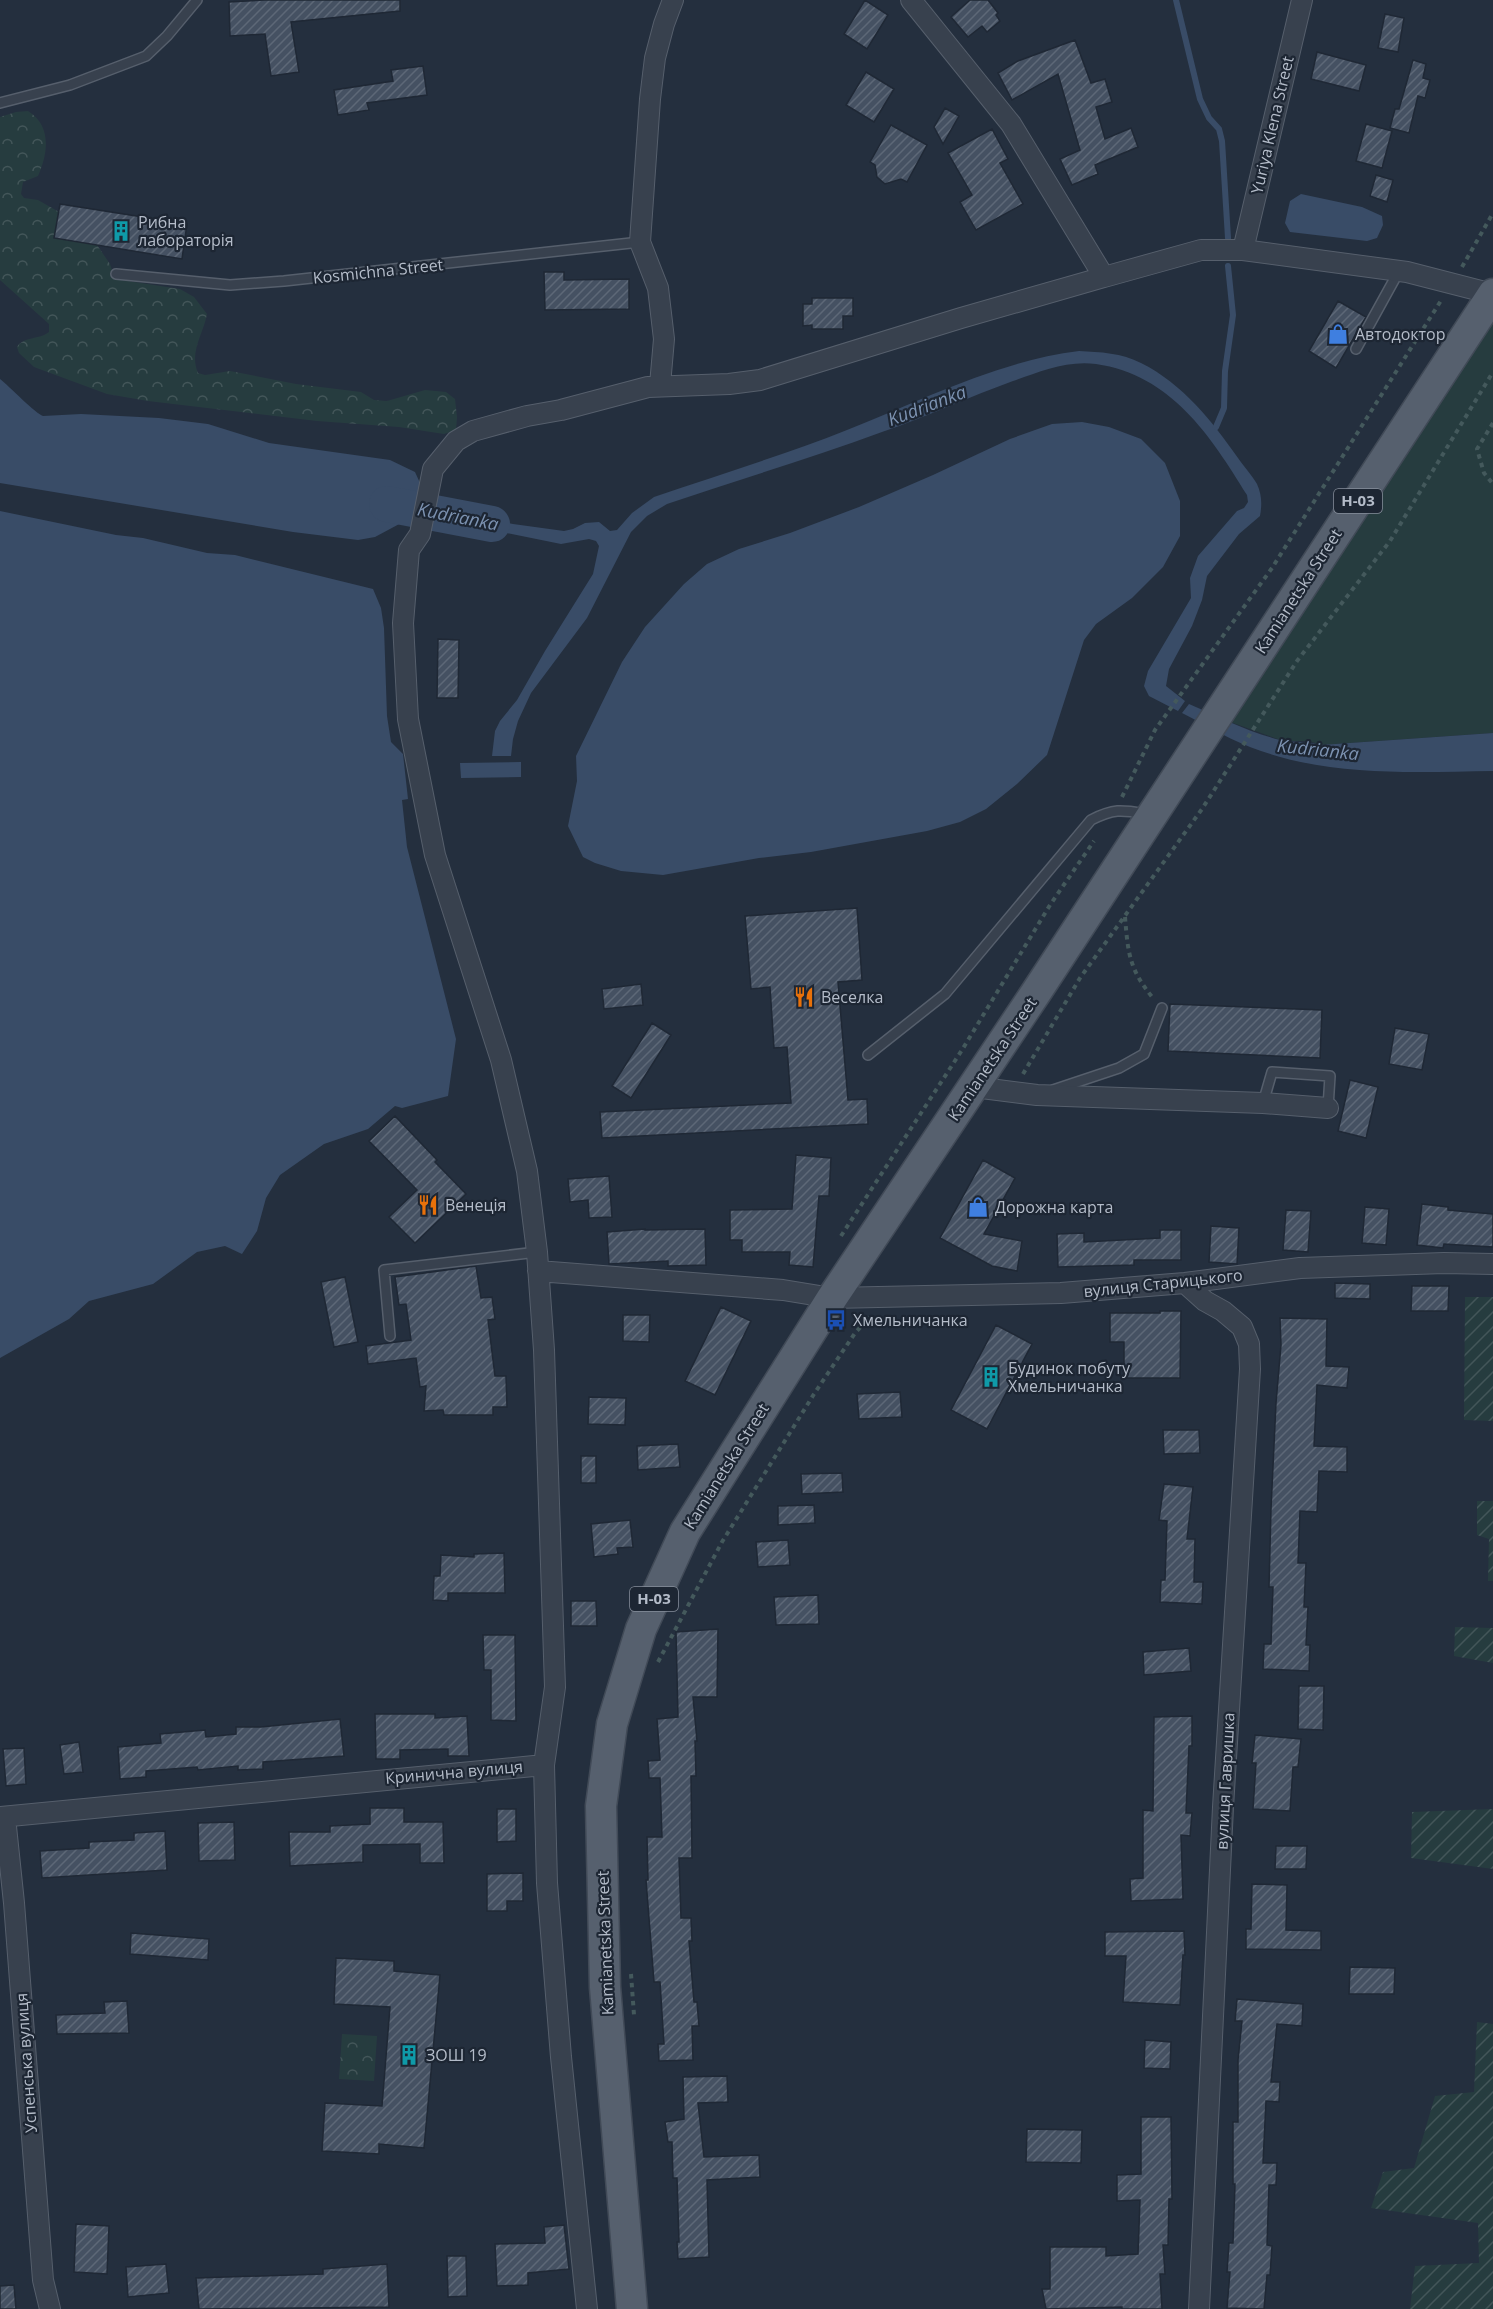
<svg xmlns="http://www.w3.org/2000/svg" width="1493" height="2309" font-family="'Open Sans',sans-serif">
<defs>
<pattern id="forest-crowns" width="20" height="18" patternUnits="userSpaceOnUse" patternTransform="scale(1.5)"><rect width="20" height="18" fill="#263c3f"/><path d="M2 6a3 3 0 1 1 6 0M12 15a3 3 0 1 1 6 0" fill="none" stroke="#435659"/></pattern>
<pattern id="garden-furrows" width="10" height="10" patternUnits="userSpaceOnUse" patternTransform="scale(1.5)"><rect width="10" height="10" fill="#263c3f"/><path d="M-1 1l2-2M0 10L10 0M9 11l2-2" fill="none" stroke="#435659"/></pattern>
<pattern id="building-hatch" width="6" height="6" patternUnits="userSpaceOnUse" patternTransform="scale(1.5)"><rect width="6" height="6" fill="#455162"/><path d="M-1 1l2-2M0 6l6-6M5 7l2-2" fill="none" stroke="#5d6877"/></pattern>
</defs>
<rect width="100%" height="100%" fill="#242f3e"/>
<path fill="#263c3f" d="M1493,315v418l-172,12 -12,-4h-26l-58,-21z"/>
<path fill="url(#forest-crowns)" d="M28,111c24,15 20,42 10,65l-15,6 -2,12 3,4 14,2 21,12 -4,26 42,7 13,19 5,15 65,10 14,8 13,17c-4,21 -18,38 -9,59l7,2 25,-4 66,13 65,8 13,8 13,1 38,-11 21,2 9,7 2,18 -1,13 -12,4 -45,-7 -82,-6 -169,-20 -41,-7 -73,-27 -15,-14 -2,-6c7,-11 22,-7 32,-15v-8l-49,-44v-163l16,-5z
M342,2034l35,2 -3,45 -35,-2z"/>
<path fill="url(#garden-furrows)" d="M1465,1297h28v124l-29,-1z
M1477,1501h16v80h-5l1,-42 -12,-4z
M1455,1627l38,1v35l-39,-7z
M1493,1809v60l-82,-11 1,-46z
M1477,2022l16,2v285h-83l5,-43 64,-3 -1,-40 -107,-15 12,-36 31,-4 21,-72 39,-4z"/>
<path fill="#394c67" d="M1301,194l61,13 20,9 1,9 -6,13 -10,3 -77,-9 -5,-9 5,-22z
M1079,351c21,1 43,2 62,12 42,21 71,58 97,95 6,9 14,17 19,26 5,11 5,21 3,32l-21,18 -32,42 -5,24 -10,26 -23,43 -3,17 19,15 -7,10 -29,-15 -5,-10 4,-15 43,-73 -1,-20 8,-22 39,-45 7,-3 4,-6 -1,-7c-37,-60 -76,-120 -151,-131 -29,-4 -57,8 -83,17 -44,16 -87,36 -131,51 -71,26 -144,48 -215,72l-20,12 -16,16 -44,86 -56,75 -13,28 -5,18 -2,17h-19l3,-25 5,-10 17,-21 28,-49 48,-77 6,-28 -3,-5 -7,-2 -28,5 -118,-24 2,-10 68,14 51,7 9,-2 12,-6 14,-1 11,9 7,-1 15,-17 22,-16c64,-22 130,-42 193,-67 75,-30 151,-69 232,-79z
M0,379c9,7 36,35 43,37l38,-2 78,4 49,6 61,19 121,17 25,12 5,11v11l-24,-6 -1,6 27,6 -3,16 -11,-2 -5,8 -28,15 -17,3 -65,-8 -293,-49z
M1082,422l27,5 32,12 24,24 15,38v35l-17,31 -31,31 -36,26 -12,16 -37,115 -30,29 -31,25 -26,13 -33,9 -116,21 -52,6 -96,17 -42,-4 -26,-8 -12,-6 -15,-31 9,-45 -1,-25 46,-94 23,-35 39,-43 23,-20 32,-15 51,-16 69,-26 74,-32 77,-36 42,-15z
M0,511l116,24 27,3 64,15 28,2 138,34 8,19 3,20 3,88 4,26 12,12 5,45 -6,1 5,47 49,192 -8,57 -46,12 -7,-2 -27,23 -44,15 -44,31 -14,23 -9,33 -15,23 -17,-8 -28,6 -44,32 -64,17 -20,18 -69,39z
M1189,704c30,13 59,28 91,36 14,3 27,1 41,5l172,-12v38c-78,1 -157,6 -232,-20 -28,-9 -53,-25 -79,-38z
M521,762v15l-60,1 -1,-15z"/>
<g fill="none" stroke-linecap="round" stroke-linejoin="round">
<path stroke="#394c67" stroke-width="6" d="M1176,0l24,99 9,19 10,11 3,12 6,97
M1216,427l8,-19 1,-37 8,-56 -5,-49"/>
<path stroke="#394c67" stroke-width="36" d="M387,504l105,20"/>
</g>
<path fill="url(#building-hatch)" stroke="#1f2835" stroke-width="1.5" d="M265,0h135v11l-109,11 8,50 -28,4 -6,-42 -35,2 -1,-34z
M865,0l23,15 -21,34 -23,-15z
M970,0h18l10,13 -2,2 4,6 -13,11 -5,-6 -14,11 -17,-20z
M1385,14l19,4 -6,34 -20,-4z
M1075,40l16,43 14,-4 7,23 -16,5 9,32 26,-11 7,19 -43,18 3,9 -26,11 -12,-26 20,-9 -22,-76 -46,26 -14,-27 20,-12z
M1317,52l49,13 -7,26 -48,-12z
M1413,60l13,4 -3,14 7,2 -5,18 -7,-2 -9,37 -19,-5 5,-19h4z
M423,66l4,29 -60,8 2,7 -31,5 -4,-25 59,-9 -2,-11z
M866,72l28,17 -20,33 -28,-17z
M945,108l14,8 -16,28 -9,-17z
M1366,124l26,7 -10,37 -26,-7z
M891,125l36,20 -20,37 -6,-3 -16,5 -8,-7 -2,-12 -5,-3z
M992,129l16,30 -8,4 23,41 -47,26 -16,-28 12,-7 -24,-42z
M1376,175l17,5 -6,22 -17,-6z
M60,204l127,20 -5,35 -128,-21z
M544,272h20v8l65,-1v30l-84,1z
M812,298h41v18h-10v13h-31v-4l-9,1v-22h9z
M1338,301l28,16 -30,51 -27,-17z
M438,639l21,1 -1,58h-21z
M857,908l5,72 -24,2 10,118 19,-1 1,25 -266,14 -2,-26 191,-9 -4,-56 -13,1 -4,-61 -19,2 -6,-73z
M641,984l2,21 -39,4 -2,-20z
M1170,1004l152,6 -2,48 -152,-7z
M652,1023l19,12 -40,63 -19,-12z
M1395,1028l34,6 -7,36 -33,-6z
M1350,1080l28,7 -12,51 -28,-7z
M395,1116l42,44 -2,2 31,32 -51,49 -26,-26 28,-27 -48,-49z
M796,1155l35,3 -2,38h-10l-6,71 -24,-2 1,-13h-48v-12h-12v-30l62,-1z
M983,1160l32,18 -31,56 38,7 -5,30 -25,-5 -52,-28z
M609,1176l3,41 -23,1 -1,-18 -18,2 -2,-23z
M1422,1204l26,3v3l45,4v33l-49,-3 -1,4 -26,-3z
M1365,1207l24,2 -3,36 -24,-2z
M1286,1210l25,1 -3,41 -25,-2z
M1211,1226l28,2 -2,36 -28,-2z
M645,1229v1l60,-1 1,36 -38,1v-5l-59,3 -2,-32z
M1160,1230h21v30h-47v5l-76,2 -1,-33 27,-1v9l76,-4z
M476,1266l5,32 11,-1 3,22 -7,1 7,56h11l1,31h-14v8h-49l-1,-5 -19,1 2,-25 -6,1 -4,-29 -48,6 -2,-18 45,-6 -5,-36 -7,1 -4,-28z
M345,1277l13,65 -24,5 -13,-65z
M1335,1283l35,1v15l-35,-1z
M1412,1286h37l-1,25h-37z
M721,1307l30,14 -36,74 -30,-14z
M1160,1311h21l-1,67h-56v-36h-14v-29h50z
M623,1315h27l-1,27 -26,-1z
M1280,1318l47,1 -1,47 23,1 -2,21 -30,-3 -3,61 33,1v25l-28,-1 -2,41 -17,-1 -2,52h8l-2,44h4l-2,38h4l-1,26 -46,-2 1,-25h7l2,-57h-4l2,-78 5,-106 5,-58z
M996,1325l36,19 -45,85 -36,-19z
M900,1392l2,25 -43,2 -2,-25z
M589,1397l37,1 -1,27 -37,-1z
M1163,1430h36l1,23 -36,1z
M678,1444l2,23 -42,3 -1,-24z
M581,1456h15v27h-15z
M842,1473l1,19 -41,2 -1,-20z
M1164,1484l29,3 -6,52h8l-1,43h9l-1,22 -42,-2 1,-22h4l2,-59 -8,-1z
M814,1505l1,18 -37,2v-19z
M630,1520l3,27 -16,1 1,6 -24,3 -3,-33z
M788,1540l2,25 -32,2 -2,-25z
M504,1553l1,40h-57v8l-15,-1 1,-24h6l1,-21 33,2v-3z
M818,1595l1,29 -43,1 -2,-28z
M571,1601h25l1,25h-26z
M718,1629l-1,68h-24l4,44h-2l1,35h-5l1,82h-13l2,60h10l1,23h-3l5,61h3l2,24h-7l1,34 -34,1 -1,-17h6l-4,-62h-6l-8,-102h2l-1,-43h15l-2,-59h-11l-1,-17 12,-1 -3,-41 21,-2 -2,-85z
M483,1635h32l1,86 -25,-1v-50h-7z
M1189,1648l2,23 -47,4 -1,-23z
M1299,1686h25l-1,44 -25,-1z
M375,1714h60v4l32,-2 2,40h-21v-7l-48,1v9h-24z
M1192,1716v30h-3l-3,67h6l-2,23 -9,-1 2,64 -52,2 -1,-22 13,-1v-68l10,1 1,-94z
M340,1719l4,37 -81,6v7l-25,1v-4l-40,4 -1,-3 -51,4v6l-26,2 -2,-32 43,-4 -1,-9 45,-4 1,7 30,-3v-7h25z
M1255,1735l46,4 -3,28h-5l-3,44 -37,-2 3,-46h-4z
M79,1742l4,30 -19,2 -4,-29z
M24,1748l2,36 -20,2 -3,-37z
M370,1808h34v14h39l1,41h-24v-19l-57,1v17l-73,4 -1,-34h41v-6l40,-2z
M497,1809h19v32l-19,1z
M234,1822l1,38 -36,1 -1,-38z
M165,1831l2,39 -125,8 -2,-27 49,-3v-6l45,-2v-7z
M1276,1846h31l-1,23h-31z
M523,1873v28h-16v10h-20v-37z
M1252,1884l35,1 -1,45 35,1v19l-75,-1v-20h5z
M1184,1931l1,24h-2l-3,50 -57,-3 3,-46h-21v-24z
M131,1933l78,6 -1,21 -78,-6z
M336,1958l58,3v10l46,4 -16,173 -45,-4v10l-57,-3 3,-48 57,3 8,-99 -56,-3z
M1350,1967l45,1 -1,26h-45z
M1237,1999l66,5 -1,22 -25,-2 -6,58h9l-1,20 -13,-1 -3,62h14l-1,22h-7l-2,60 5,1 -2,29h-3l-3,34 -37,-1 3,-36h-3l2,-29h4l2,-59h-2v-62h5v-62l4,-39h-7z
M127,2001l2,32 -72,1 -1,-19 49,-2 -1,-11z
M1145,2040l26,2 -1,27 -26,-1z
M727,2076l1,26 -30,1 6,54 55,-2 1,22 -53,3 2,77 -31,2 -1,-17h2l-2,-64h-4l-1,-36h-4l-3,-20 19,-3 -1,-42z
M1141,2117h30l1,82h-3l-1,46h-5l2,29h-5l2,35h-40v-2l-76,2 -4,-20h8v-42h56v9l32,-2 2,-54 -23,1v-26l24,-1z
M1027,2129l55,1 -1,33 -55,-1z
M76,2224l33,2 -2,48 -33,-2z
M564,2225l5,44 -41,4v12l-31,1 -2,-42 50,-1 -1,-16z
M447,2256h19l1,40 -19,1z
M166,2264l3,29 -41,4 -2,-30z
M387,2264l2,43 -190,2 -3,-31 127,-4v-5z
M14,2285l2,24h-16v-23z"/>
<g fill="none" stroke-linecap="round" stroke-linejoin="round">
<g stroke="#565f6c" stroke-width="12">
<path id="lane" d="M0,103l70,-18 76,-29 21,-20 30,-36
M116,274l114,11 54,-4 356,-39
M1356,349l43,-78
M868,1055l77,-61 146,-174c24,-12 31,-10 57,-6
M1053,1090l66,-22 25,-14 18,-46
M1263,1103l9,-31 58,4 -2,32
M390,1336l-6,-66 153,-18"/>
</g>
<g stroke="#565f6c" stroke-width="22">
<path id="street" d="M911,0l100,124 93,153 97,-27h42l164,22 86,22
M1243,250l59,-250
M660,385l4,-46 -6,-51 -18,-46 10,-143 5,-41 9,-34 9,-24
M974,1087l63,8 226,8 65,5
M538,1271l245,19 49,8 229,-5 124,-10 115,-15 144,-5 49,1
M1185,1283l20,18 18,10 19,16 7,17 1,25 -27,438 -24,502
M544,1765l11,-78 -11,-337 -7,-98 -10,-81 -26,-111 -66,-205 -27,-136 -5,-96 6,-73 11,-16 13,-65 23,-28 17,-10 54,-15 34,-6 87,-23 81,-3 31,-4 201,-62 143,-41
M0,1817l544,-52 3,118 14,174 26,252
M5,1817l9,86 29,377 7,29"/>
</g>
<g stroke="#414a57" stroke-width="33">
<path id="primary" d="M632,2309l-27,-322 -4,-181 11,-82 29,-95 44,-97 147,-234 205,-307 456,-697"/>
</g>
<path stroke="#44595c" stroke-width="4" stroke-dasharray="4.5 4.5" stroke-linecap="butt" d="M1462,267l31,-54
M1493,423l-16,26 7,24 9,11
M1122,797l33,-67 117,-162 170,-269
M1125,917c3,36 4,52 28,81
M1023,1074l57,-96 122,-169 95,-148 93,-120 103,-169
M841,1236l121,-186 88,-145 44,-64
M658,1662l64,-120 92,-148 41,-61 15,-16
M631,1974l3,41"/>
<use href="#lane" stroke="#38414e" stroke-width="9"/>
<use href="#street" stroke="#38414e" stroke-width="20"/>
<use href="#primary" stroke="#56606e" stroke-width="30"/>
</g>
<defs>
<g id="building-bare" transform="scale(1.62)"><path d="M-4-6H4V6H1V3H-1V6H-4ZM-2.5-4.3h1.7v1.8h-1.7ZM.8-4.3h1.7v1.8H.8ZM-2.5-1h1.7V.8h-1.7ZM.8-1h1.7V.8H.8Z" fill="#0f9aa8" stroke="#1d2633" stroke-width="2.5" paint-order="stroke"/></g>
<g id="shop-bare" transform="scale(1.62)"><path d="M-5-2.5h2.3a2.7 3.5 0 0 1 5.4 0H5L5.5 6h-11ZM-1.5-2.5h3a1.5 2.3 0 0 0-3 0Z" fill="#3f7fe0" stroke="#1d2633" stroke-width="2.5" paint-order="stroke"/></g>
<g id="restaurant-bare" transform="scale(1.62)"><path d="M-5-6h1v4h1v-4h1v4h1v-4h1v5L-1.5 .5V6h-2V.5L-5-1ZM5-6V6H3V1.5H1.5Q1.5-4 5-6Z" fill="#e8710a" stroke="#1d2633" stroke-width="2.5" paint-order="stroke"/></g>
<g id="bus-bare" transform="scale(1.62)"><path d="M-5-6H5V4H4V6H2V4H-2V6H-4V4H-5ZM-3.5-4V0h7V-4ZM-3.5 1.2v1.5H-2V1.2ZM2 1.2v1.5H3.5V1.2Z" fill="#1a4fb4" stroke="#1d2633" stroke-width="2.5" paint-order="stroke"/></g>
</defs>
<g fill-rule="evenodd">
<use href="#building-bare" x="121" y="231"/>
<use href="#shop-bare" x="1338" y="334"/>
<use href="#restaurant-bare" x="804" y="997"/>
<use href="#restaurant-bare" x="428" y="1205"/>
<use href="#shop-bare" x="978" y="1207"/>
<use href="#bus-bare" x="836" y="1320"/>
<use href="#building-bare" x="991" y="1377"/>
<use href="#building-bare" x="409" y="2055"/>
</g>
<g text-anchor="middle" stroke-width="4.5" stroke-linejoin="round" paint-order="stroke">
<g fill="#1d2633" stroke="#878f9c" stroke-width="1.5">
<rect x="1334" y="489" width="48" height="24" rx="4.5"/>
<rect x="630" y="1587" width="48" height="24" rx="4.5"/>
</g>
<g font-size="15" font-weight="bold" fill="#b4bcc9">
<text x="1358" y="506">Н-03</text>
<text x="654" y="1604">Н-03</text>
</g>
<g font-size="16" fill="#b4bcc9" stroke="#1d2633">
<text transform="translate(1272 125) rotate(-77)" y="6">Yuriya Klena Street</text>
<text transform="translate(378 271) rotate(-6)" y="6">Kosmichna Street</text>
<text transform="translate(1298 591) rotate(-57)" y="6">Kamianetska Street</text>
<text transform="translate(992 1059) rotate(-56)" y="6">Kamianetska Street</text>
<text transform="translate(1163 1283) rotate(-6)" y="6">вулиця Старицького</text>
<text transform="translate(726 1466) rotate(-58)" y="6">Kamianetska Street</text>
<text transform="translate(454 1772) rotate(-5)" y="6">Кринична вулиця</text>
<text transform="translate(1225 1781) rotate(-87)" y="6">вулиця Гавришка</text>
<text transform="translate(605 1943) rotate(-92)" y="6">Kamianetska Street</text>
<text transform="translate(26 2063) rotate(-94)" y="6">Успенська вулиця</text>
</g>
<g font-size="16" fill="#b4bcc9" stroke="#1d2633" text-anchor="start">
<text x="138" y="228">Рибна<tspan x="138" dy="18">лабораторія</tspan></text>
<text x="1355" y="340">Автодоктор</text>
<text x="821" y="1003">Веселка</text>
<text x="445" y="1211">Венеція</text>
<text x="995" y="1213">Дорожна карта</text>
<text x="853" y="1326">Хмельничанка</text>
<text x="1008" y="1374">Будинок побуту<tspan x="1008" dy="18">Хмельничанка</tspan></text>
<text x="426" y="2061">ЗОШ 19</text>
</g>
<g font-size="18" font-style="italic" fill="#7c92b1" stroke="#1d2633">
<text transform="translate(927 406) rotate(-21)" y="6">Kudrianka</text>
<text transform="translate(458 517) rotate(11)" y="6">Kudrianka</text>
<text transform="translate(1318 750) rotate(6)" y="6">Kudrianka</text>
</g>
</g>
</svg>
